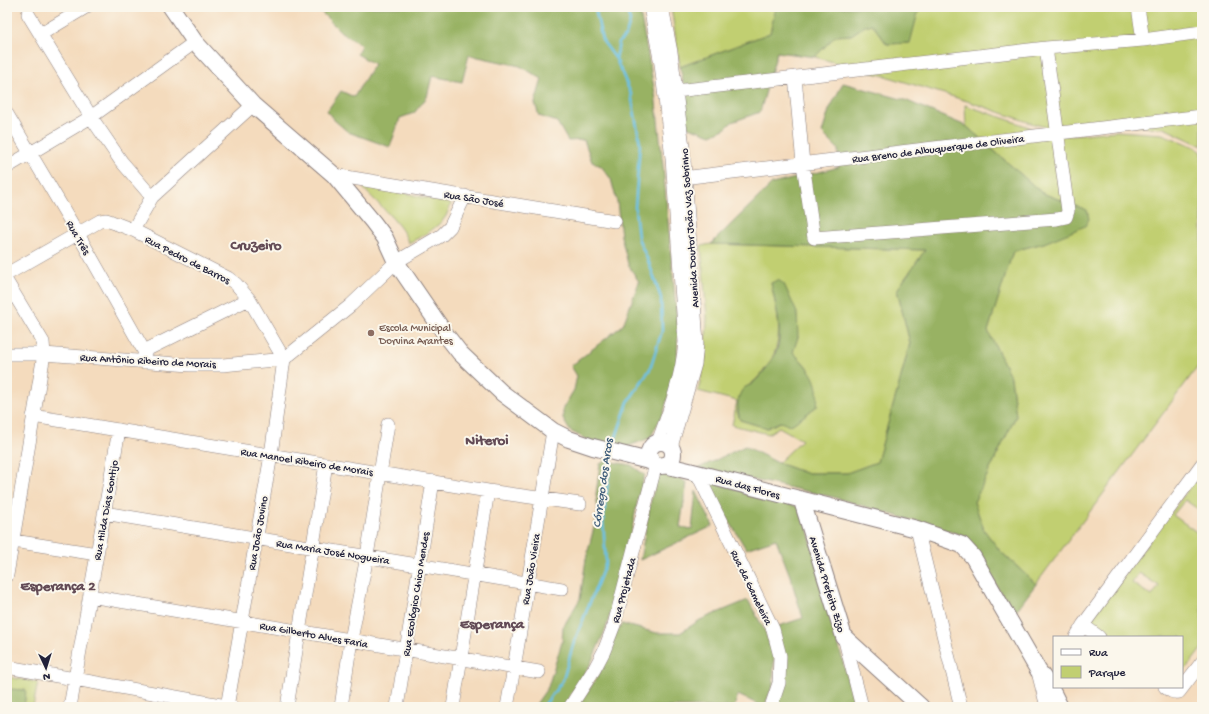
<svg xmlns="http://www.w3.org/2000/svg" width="1209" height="714" font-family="'Gochi Hand',sans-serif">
<rect width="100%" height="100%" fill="#fbf7ec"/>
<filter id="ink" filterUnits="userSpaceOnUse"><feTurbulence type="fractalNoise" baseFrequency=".025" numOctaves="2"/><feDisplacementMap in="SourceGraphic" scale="8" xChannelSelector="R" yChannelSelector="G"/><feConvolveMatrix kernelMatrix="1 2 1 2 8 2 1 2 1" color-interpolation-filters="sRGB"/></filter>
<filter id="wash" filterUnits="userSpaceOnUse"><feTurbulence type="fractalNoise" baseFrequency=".012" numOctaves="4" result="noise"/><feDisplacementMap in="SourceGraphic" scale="16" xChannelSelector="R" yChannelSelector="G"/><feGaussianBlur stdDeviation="0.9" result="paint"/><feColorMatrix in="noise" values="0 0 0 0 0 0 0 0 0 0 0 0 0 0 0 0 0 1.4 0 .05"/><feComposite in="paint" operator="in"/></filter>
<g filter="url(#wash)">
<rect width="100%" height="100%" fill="#f4dbbd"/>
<path fill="#c1cf71" stroke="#727856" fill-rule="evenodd" d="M671,7h105l-6,26 -90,34z
M924,7h278v139l-38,-18 -48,-3 -54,6 -28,-7 -67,-23 -75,-23 -77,-21 20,-21 16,-1 14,-9 7,-2 15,20 22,-1 9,-31z
M965,105l67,23 29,8 55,-5 46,3 33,13 7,5v209l-166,223 -36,-33 -16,-21 -10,-28 42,-86 -5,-38 -23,-47 25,-80 31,-8 42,-33 -44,-17 -76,-67z
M366,186l14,1 71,17c-2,4 -3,8 -5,12 -7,11 -26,22 -38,27 -3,-16 -32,-41 -44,-54z
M711,244l214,6 -28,40 13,53 -13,49 -20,70 -30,11h-42l-27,-10 24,-23 -23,-13 -11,7 -36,-9 5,-24 -39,-10 7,-32 2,-41 -6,-72zM771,283l27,54 -5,15 16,17 8,37 -13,10 -13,9 -11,-3 -13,6 -27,-8 -3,-9 8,-23c8,-5 14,-11 20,-19 22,-28 12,-55 6,-86z
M1202,471v9l-2,1 2,2v29l-17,-12 -12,15 29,21v112l-20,26v-37h-76l-18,-14zM1139,573l20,13 -7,10 -20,-13z
M7,677l31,5 -5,25h-9l2,-17 -19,-1z"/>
<path fill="#98b263" stroke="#5d6a4f" d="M316,7h323l16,86 8,73 15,166 -1,30 -13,50 -14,26 -27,10 -27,-4 -26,-13 -7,-12v-11l11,-18 3,-14 -6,-10 52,-41 16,-43 -11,-18 -7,-28 -4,-34 -6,-23 -10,-13 -9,-4 -8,-22 -16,1 -11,-19 -18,-6 -4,-13 7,-24 -22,-13 -51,-11 -7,27 -30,-6 -5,21 -13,16 -14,5 -10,29 -42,-15 -15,-13 -6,-8 14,-20 13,6 20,-33 -17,-10 4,-9 -20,-13z
M776,7h148l-6,5 -8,31 -23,1 -15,-20 -7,2 -14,9 -16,1 -20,21 -38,-5 -17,60 -28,10 -6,6 -15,7 -25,-9 -3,-45 -3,-14 90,-34z
M843,83l62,17 61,26 76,67 45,17 2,9 -4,7 -14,6 -27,11 -31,8 -25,80 23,47 5,38 -42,86 10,28 16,21 36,33 -23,31 -38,-67 -13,-13 -129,-38 -134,-29 46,-22 33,17 27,10h42l30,-11 20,-70 13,-49 -13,-53 28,-40 -214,-6 61,-60 67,-17 -1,-18 -16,-16 7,-23z
M778,280l6,4 13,29 1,24 -5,15c17,18 27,27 24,54l-13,10 -13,9 -11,-3 -13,6 -27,-8c-3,-10 -4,-24 4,-32 3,-2 6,-3 8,-4 11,-10 22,-24 26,-38 4,-21 -3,-43 -7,-63z
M606,461l25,4 14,10c-4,7 -1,11 -6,19l-14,69 -19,65 -16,37 -27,42h-29l14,-20 14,-45 1,-15 17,-28 6,-40 12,-48 -2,-17 4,-30z
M658,475c10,-1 21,1 29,8l-7,44 12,2 4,-38 17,35 -73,34 11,-60z
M705,480l97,28 53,199h-78l-1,-80 27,-9 -13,-42 -14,-37 -30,10z
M748,600l17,31 9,27 -1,28 -9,21 -26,-12 -4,12h-156l21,-33 17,-41 6,-9 35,9h23l20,-13z
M7,689l19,1 -2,17h-17z"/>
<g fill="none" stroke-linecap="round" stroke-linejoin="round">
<path stroke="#6bc2e8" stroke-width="2.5" d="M595,7l7,33 14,19 15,35 9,49 -5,65 3,30 11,25 12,35 1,33 -12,38 -22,33 -15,44
M616,59l3,-17 7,-7 4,-14 -3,-11 -3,-3
M543,707l20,-27 10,-35 33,-83 -3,-40 8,-65"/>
</g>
</g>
<g filter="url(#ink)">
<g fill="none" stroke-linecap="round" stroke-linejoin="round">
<g stroke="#8b7e7c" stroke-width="14">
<path id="minor" d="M650,7l11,57 11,94 13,184c-3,35 -15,68 -27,100
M662,7l9,45 12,95 14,196 -2,21 -24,83
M1138,7l5,33
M28,14l63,103 30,44 31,36
M41,34l45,-27
M795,77l8,87 11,74 243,-19 9,-2 2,-6 -22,-163
M676,91l370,-43 97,-8 59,-8
M7,114l71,120 66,117 1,11
M7,167l84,-50 104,-75
M334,175l281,46
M674,179l528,-63
M133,230l19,-33 101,-92
M7,274l93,-53 6,-1 6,2 21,8 95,48 8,6 13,15 35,60 -13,96 -44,252
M7,282l36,60 1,12 -37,221
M144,351l105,-52
M7,354h37l146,11h33l61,-6 67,-54 45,-43 46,-27 8,-8 15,-31
M33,416l455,75 92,13
M697,473l76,156 7,27 -1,27 -8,24
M104,513l458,76
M917,529l44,178
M7,540l90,14
M90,596l449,76
M1083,625l16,12
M844,637l18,70
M1076,637l7,-12 119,-161
M7,667l225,40
M1039,676l8,31
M1165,687c5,4 8,6 14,5l23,-30
M70,707l49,-277
M287,707l39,-243
M341,707l10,-67 16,-84 21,-132
M397,707l36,-226
M453,707l35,-216
M507,707l7,-39 39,-237
M570,707l25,-39 9,-17 10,-26 42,-161"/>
</g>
<g stroke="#8b7e7c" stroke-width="18">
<path id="major" d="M171,7l24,35 58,63 81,70 39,47 12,16 11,24 50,73 14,18 42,40 51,38 16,8 24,8 60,15
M649 454a12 12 0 1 1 24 0a12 12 0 1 1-24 0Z
M664,465l29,7 224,57 45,16 11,12 65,113 12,17 10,20
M802,501l42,136 77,70"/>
</g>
<use href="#minor" stroke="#fff" stroke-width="13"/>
<use href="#major" stroke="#fff" stroke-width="16"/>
</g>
</g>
<circle fill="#8d6e63" stroke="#fbf7ec" stroke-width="1.5" cx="371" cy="333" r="4"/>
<g text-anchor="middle" stroke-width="4" stroke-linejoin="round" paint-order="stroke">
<g font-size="11" fill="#22223b" stroke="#fbf7ec">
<text transform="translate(938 148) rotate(-7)" y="4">Rua Breno de Albuquerque de Oliveira</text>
<text transform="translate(474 198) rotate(9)" y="4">Rua São José</text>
<text transform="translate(689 228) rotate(-94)" y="4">Avenida Doutor João Vaz Sobrinho</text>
<text transform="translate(79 237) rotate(60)" y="4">Rua Três</text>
<text transform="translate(188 259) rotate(27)" y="4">Rua Pedro de Barros</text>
<text transform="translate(148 360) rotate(3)" y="4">Rua Antônio Ribeiro de Morais</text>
<text transform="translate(307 461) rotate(9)" y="4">Rua Manoel Ribeiro de Morais</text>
<text transform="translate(748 486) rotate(15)" y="4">Rua das Flores</text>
<text transform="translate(105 510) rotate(-80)" y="4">Rua Hilda Dias Gontijo</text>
<text transform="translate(257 533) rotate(-80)" y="4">Rua João Jovino</text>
<text transform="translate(333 551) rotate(9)" y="4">Rua Maria José Nogueira</text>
<text transform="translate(530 569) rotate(-81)" y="4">Rua João Vieira</text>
<text transform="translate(828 584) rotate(73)" y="4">Avenida Prefeito Zizo</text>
<text transform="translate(752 587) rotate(64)" y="4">Rua da Gameleira</text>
<text transform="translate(623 590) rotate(-75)" y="4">Rua Projetada</text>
<text transform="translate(415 594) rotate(-81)" y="4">Rua Ecológico Chico Mendes</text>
<text transform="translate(314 634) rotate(10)" y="4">Rua Gilberto Alves Faria</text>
</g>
<g font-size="11" fill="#785e54" stroke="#fbf7ec" text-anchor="start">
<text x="379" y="331">Escola Municipal<tspan x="379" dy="13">Dorvina Arantes</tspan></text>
</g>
<g font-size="12" font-style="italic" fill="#3c5a78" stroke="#fbf7ec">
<text transform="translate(602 483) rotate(-82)" y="4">Córrego dos Arcos</text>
</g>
<g font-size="15" font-weight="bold" fill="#634b56" stroke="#fbf7ec">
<text x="256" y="249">Cruzeiro</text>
<text x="487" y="444">Niteroi</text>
<text x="58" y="590">Esperança 2</text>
<text x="492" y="628">Esperança</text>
</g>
</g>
<rect width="1209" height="714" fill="none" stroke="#fbf7ec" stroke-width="24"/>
<rect x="1053" y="636" width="130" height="52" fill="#fbf7ec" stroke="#a4a2a5"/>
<rect x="1061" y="649" width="20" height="6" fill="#ffffff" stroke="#a4a2a5"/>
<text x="1089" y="656" font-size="12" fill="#22223b">Rua</text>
<rect x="1061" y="666" width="20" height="12" fill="#c1cf71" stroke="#a4a2a5"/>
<text x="1089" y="676" font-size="12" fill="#22223b">Parque</text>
<g transform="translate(46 668) rotate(176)" stroke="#fbf7ec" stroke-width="3" paint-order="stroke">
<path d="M0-3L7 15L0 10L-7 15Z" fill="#22223b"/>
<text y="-6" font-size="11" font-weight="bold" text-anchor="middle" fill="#22223b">N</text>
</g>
</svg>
